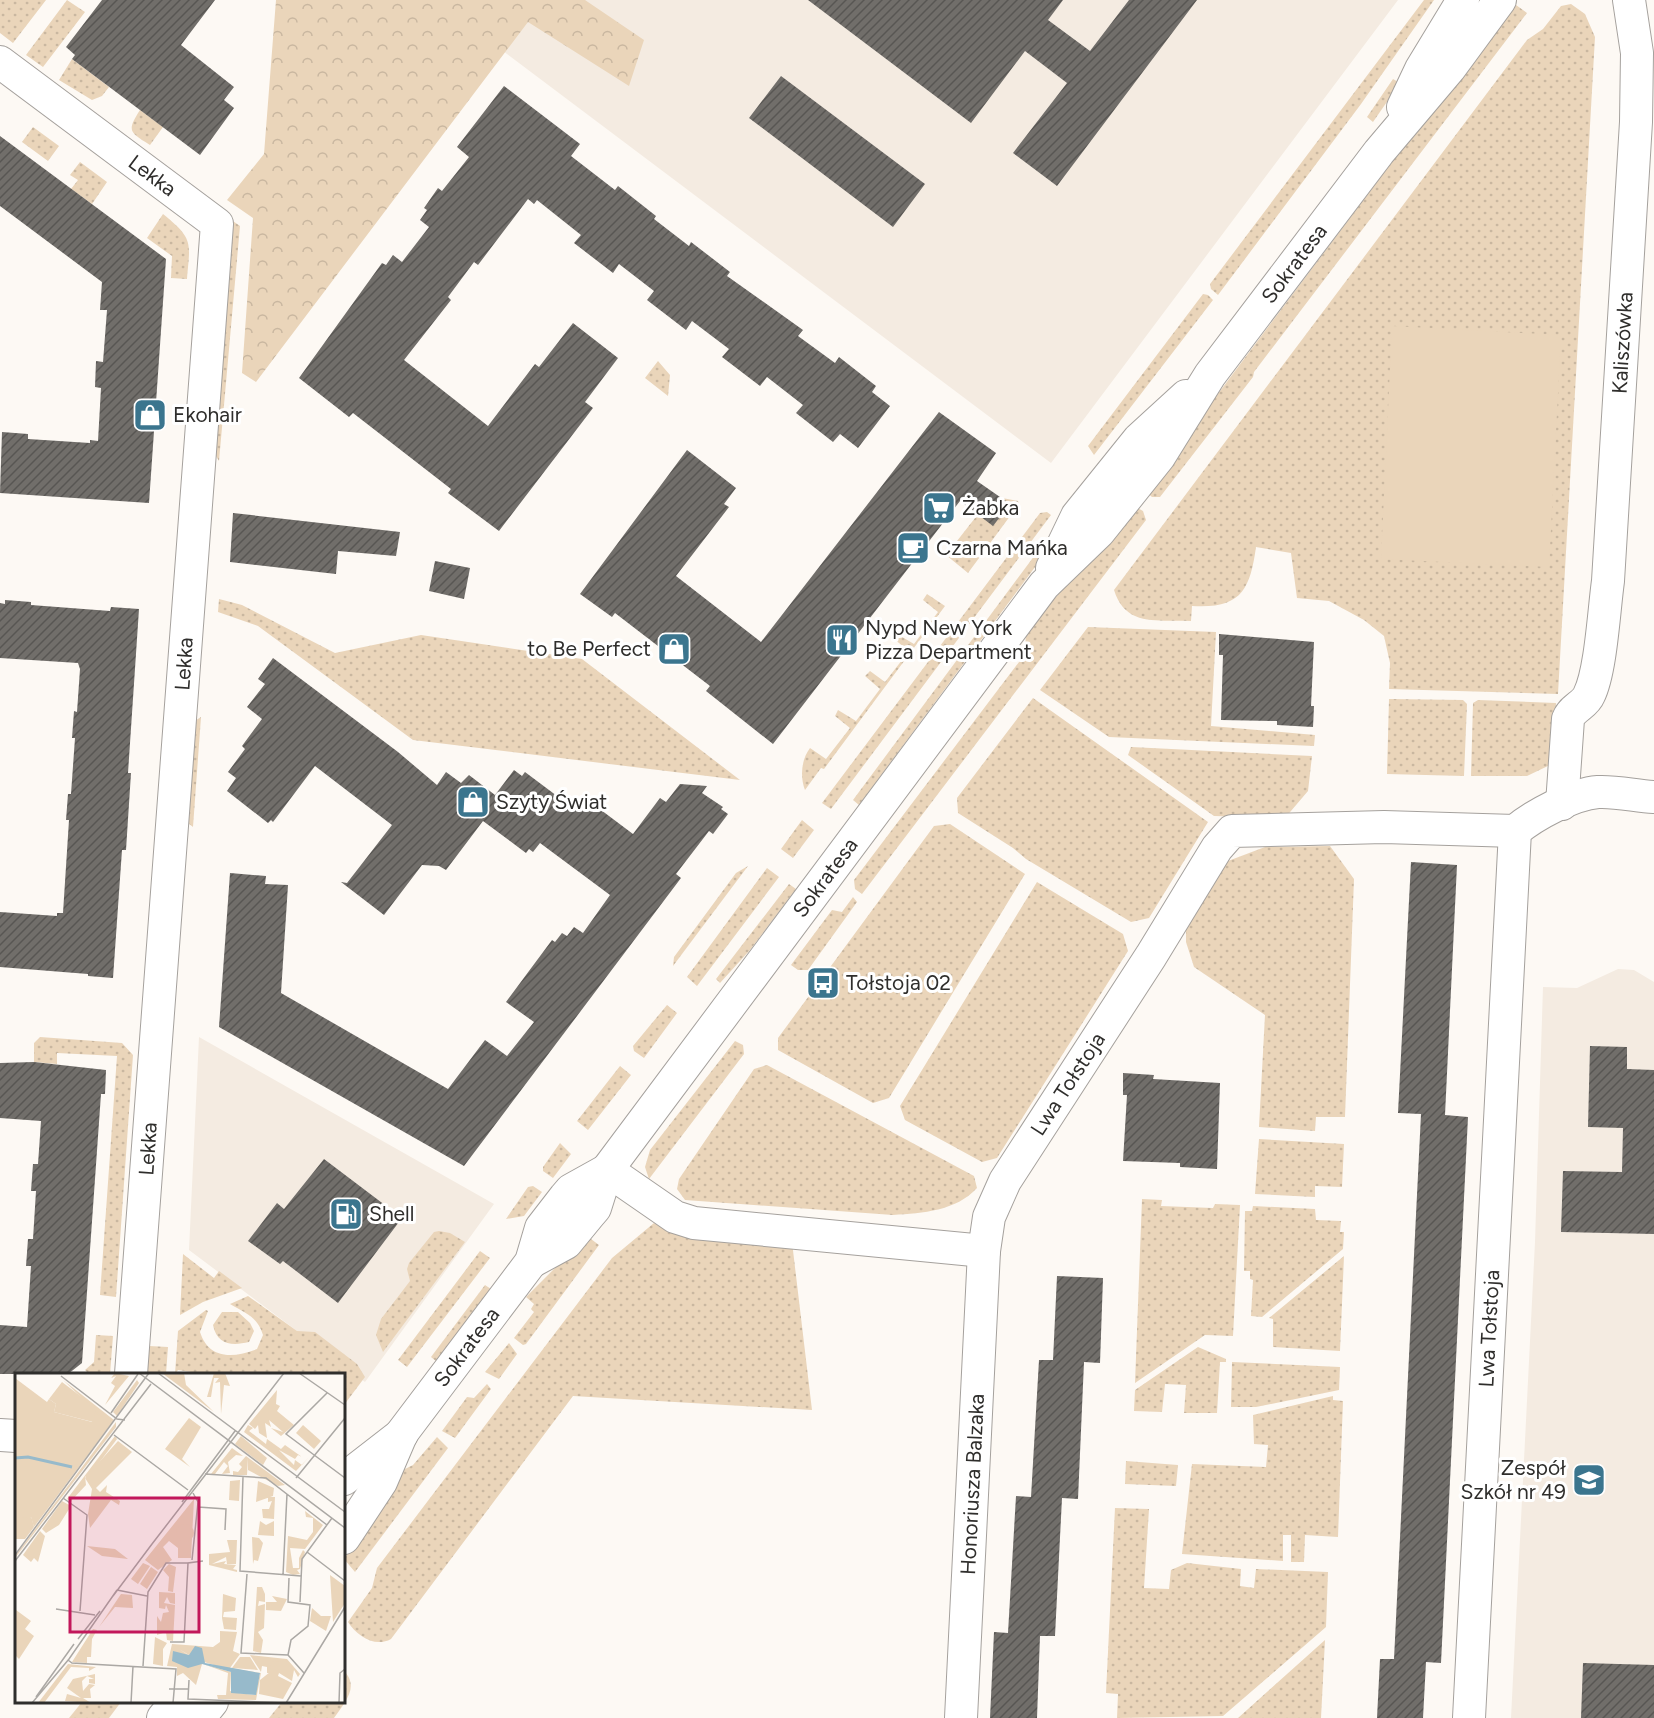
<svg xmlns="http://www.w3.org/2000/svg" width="1654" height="1718" font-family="Figtree,sans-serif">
<defs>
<pattern id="green-dots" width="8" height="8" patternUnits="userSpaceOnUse" patternTransform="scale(1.5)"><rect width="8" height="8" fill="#ead5ba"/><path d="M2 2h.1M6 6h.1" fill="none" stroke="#c9b7a0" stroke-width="1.8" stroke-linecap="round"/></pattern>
<pattern id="forest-crowns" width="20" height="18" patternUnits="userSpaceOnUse" patternTransform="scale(1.5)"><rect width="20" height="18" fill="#ead5ba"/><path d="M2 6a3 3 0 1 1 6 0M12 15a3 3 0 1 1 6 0" fill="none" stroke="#c9b7a0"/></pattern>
<pattern id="building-hatch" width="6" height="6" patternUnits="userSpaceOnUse" patternTransform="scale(1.5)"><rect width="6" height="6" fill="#716e6a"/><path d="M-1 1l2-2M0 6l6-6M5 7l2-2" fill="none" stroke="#585653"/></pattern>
</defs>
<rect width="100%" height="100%" fill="#fdf9f4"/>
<path fill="#f4ebe1" d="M435,0h963l-347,463z
M1618,969l16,1 20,12v736h-143l24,-476 8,-255 34,1z
M199,1037l295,167 -129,178 -176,-132z"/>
<path fill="url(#green-dots)" d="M0,0h46l-33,43 -13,-10z
M67,0l18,12 -42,55 -17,-12z
M1424,0h10l-73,104 -143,191 -7,-6 -1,-5z
M1512,2l15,11 -273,359 -1,5 -93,120h-8l-7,-6z
M1571,4l14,10 10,23 -37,657 -169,-5 1,-26 -6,-27 -20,-16 -35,-19 -32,-3 -6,-45 -35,-6c-6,43 -15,62 -64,59l-1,15c-33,-2 -65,7 -77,-31l413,-550 16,-11 18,-23z
M72,59l37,28 -7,9 -10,4 -33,-20z
M1393,79l7,4 -27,39 -6,-5z
M140,110l23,17 -13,18c-20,-13 -24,-13 -10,-35z
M33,127l26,19 -11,15 -26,-19z
M80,162l27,20 -15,22 -21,-15 7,-9 -8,-5z
M163,214c31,25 27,28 24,65l-16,-1 1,-22 -25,-18z
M230,219l10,7 -21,235 -10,-16z
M1203,294l5,1 5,5 -119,155 -6,-9z
M658,361l12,14 -2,21 -23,-18z
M997,497l21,4 1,3 -51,69 -22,-18 40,-51z
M1134,506l9,5 3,9 -284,374 -7,-5 -1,-9 171,-226 1,-24 77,-85z
M1047,512l4,3 -220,294 -9,-6 218,-290z
M1055,528l6,4 -202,273 -6,-5z
M927,594l18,12 -121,163 -3,-1 -16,22c-5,-13 -4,-30 5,-42l16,11 24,-31 -15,-12 3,-6 18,11 24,-32 -15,-13 5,-5 15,11 24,-31 -15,-12 3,-5 17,10 24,-32 -15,-12z
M219,599l23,6 93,48 86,-18 161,24 158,121 -327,-40 -155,-114 -40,-14z
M1088,627l128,5 -5,94 104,9 -1,11 -205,-9 -69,-47z
M1033,698l175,124 -59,96 -18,4 -105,-63 -13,-11 -55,-35 -1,-15z
M1389,699l74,1 4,4 -3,72 -77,-2z
M1478,700l78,3 -6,62 -23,11h-56l2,-73z
M201,717l-8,110 -9,-7 6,-96z
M1131,747l181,9 -4,35 -23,27 -71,-2 -86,-61z
M802,820l12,10 -21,28 -12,-9z
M950,824l75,50 -136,224 -16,5 -95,-53v-12l156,-212z
M1330,846l24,33 -9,238h-29l-1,14 -56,-4 6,-112 -71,-48 -8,-25v-16l42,-65 37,-14z
M748,866l-75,100 1,-9 62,-84z
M767,868l12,9 -82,109 -10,-9z
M1037,882l86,52 5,17 -131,207 -15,4 -77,-42 -5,-14z
M789,884l7,5 -46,61 -30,33 -4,-4z
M853,897l4,5 -49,68h-10l-7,-5 41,-55 10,2z
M667,1005l10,8 -33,45 -10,-7 -1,-5z
M40,1037l82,6 11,12 -17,242 -16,-2 17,-239 -60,-3v11l-23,-2v-19z
M735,1041l8,4 1,9 -95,125 -4,-12 5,-17z
M767,1065l207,111 3,12c-21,23 -54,25 -84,27l-208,-15 -8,-11 2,-10 75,-110z
M620,1066l11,9 -43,55 -11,-9z
M1259,1139l85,5 -2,43 -27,-1v11l-60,-3z
M560,1143l11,11 -18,24 -10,-7v-4z
M533,1186l9,6 -18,24 -18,3 22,-32z
M1142,1199l20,1 -1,6 52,2 2,-4 25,1 -7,131 -28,-1 -70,48z
M1253,1206l62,3 1,11 25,1 -1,11h4l-1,17 -81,68 -11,-1 2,-36 -3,-1v-8h-6l1,-60h7z
M654,1223l25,11 113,8 20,168 -239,-14 -182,243c-16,9 -34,-3 -43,-17l24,-34 5,-20 235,-310z
M439,1231l11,2 15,9 -82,110 -7,-17 5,-16 29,-38 -3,-12 2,-6 25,-31z
M587,1236l12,9 -73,99 -3,1 -9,-7 20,-26 -3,-3 3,-5 -8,-7z
M480,1251l10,7 -83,109 -9,-7z
M183,1254l31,24 5,-7 23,17 -39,14 -23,13z
M1344,1256l-4,95 -67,-4v-28l-4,-1z
M485,1285l9,6 -57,71 -6,-5z
M248,1296l49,35 18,1 42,32 8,13 -21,28v-31h-139l-27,-4 -3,4 3,-43 28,-21 2,1 -8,21c9,28 34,26 57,17l6,-14c-6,-19 -18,-22 -33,-31z
M222,1312h16l12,11 4,8 -5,11c-17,4 -32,3 -36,-17z
M96,1335l17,1 -3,38h-21l-4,-4 9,-8z
M509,1343l8,11 -18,25 -14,-7z
M149,1346l19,1 -2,27h-21z
M1198,1347l28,12v3h-6l-3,51h-33l2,-28 -21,-1 -3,28 -28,-1 1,-21z
M1232,1362l108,5 -1,23 -83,17h-25z
M487,1384l4,5 -36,49 -13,-7 25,-34 7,1z
M1333,1396v4l10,1 -5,136 -33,-2 -1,27h-13v-27h-8v26l-101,-7 10,-90 74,3 2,-22 -14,-1 -1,-29z
M437,1437l11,11 -93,124 -11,-13 26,-38 27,-48 16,-8z
M1126,1461l52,4 -2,21 -51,-2z
M1115,1508l34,1 -5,79 25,1 2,-19 16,-7 54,6 -1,17 14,2 2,-19 72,3 -2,55 -103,89 -106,2 1,-24 -12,-1z
M1325,1640l-4,78h-83z
M344,1671c16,16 0,32 -10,47h-65l13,-16h62z
M82,1702h39l-12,16h-40z"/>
<path fill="url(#forest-crowns)" d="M276,0h309l59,40 -15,46 -101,-64 -272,360 -14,-9 11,-155 -26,-18 37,-46z"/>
<path fill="#ead5ba" d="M1392,326l169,9 -12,232 -168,-8z"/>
<path fill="url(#building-hatch)" d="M102,0h113l-34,45 53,42 -10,13 10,8 -34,47 -128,-96 3,-4 -9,-8z
M808,0h255l-15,20 42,31 39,-51h68l-140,186 -44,-33 54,-70 -42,-32 -54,72z
M781,76l144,108 -32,43 -144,-109z
M504,86l76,58 -9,12 44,34 3,-4 38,30 -2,3 35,27 2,-4 39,30 -3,4 76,54 -5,6 37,27 4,-6 37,29 -4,6 18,14 -32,42 -18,-14 -7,8 -37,-29 7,-8 -36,-28 -7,9 -38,-29 7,-8 -37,-28 -6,9 -39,-30 7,-9 -35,-27 -6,9 -39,-30 7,-8 -44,-35 -3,4 -6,-5 -50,66 -4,-3 -26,35 3,3 -47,60 84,66 47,-62 4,3 34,-44 45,35 -33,44 8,6 -94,123 -51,-38 3,-4 -98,-76 -4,4 -50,-39 83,-115 4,2 7,-10 9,7 27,-35 -9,-7 7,-10 -3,-2 14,-20 4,3 27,-34 -12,-10z
M0,136l166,123 -17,244 -149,-10 2,-61 26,2v5l62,4v-3l8,1 3,-53 -6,-1 1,-26 7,1 4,-52h-7l2,-28 -102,-76z
M939,412l57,41 -19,28 33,23 -17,22 -33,-25 -187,243 -67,-53 4,-5 -95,-73 -3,4 -32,-23 107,-144 49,38 -12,16 5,3 -53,69 85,66z
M233,513l167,19 -4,24 -58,-5 -2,23 -106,-12z
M435,561l35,7 -6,31 -35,-8z
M5,600l26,2v3l79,6 1,-4 28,2 -11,164h3l-5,77h-4l-9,128 -25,-2v-2l-88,-7v-55l57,4v-3h6l6,-93h-3l2,-26h3l4,-56h-3l2,-27 3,1 3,-43 -2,-6 -78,-5v-55l5,1z
M1219,634l95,8 -3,64h3l-1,21 -36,-2v-4l-56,-1 2,-65h-4z
M273,658l125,94 39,33 9,-13 15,11 8,-8 26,20 19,-25 8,6 3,-4 52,39 6,-8 7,6 3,-5 40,30 27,-36 6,4 14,-18 27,2 -5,7 21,14 -2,2 7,5 -15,20 -4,-3 -33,43 5,4 -217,288 -245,-139 11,-154 36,3 -1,8 23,1 -7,108 167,96 37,-49 22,16 27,-34 -28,-20 46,-62 3,2 7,-9 5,3 7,-9 9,6 27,-38 -70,-52 -7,9 -4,-3 -3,4 -43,-32 -37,49 -7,-4 -17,-1 -38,50 -43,-33 6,1 45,-58 -77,-59 -42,56 -2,-2 -3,3 -41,-32 9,-13 -8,-6 17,-23 -3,-3 20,-27 -15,-12 18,-23 -7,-5z
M1411,862l46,3 -12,250 23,2 -27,546 -15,-1 -3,56h-46l3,-59h14l27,-545 -23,-1z
M1590,1046l37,1v22l27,1v164l-93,-2 2,-61 59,1 1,-44 -35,-1z
M34,1062l72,8 -1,24h-4l-19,269 -14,11h-68v-49l27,2 4,-61h-5l2,-27h5l3,-48h-5l2,-27h5l3,-43 -41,-3v-55z
M1123,1073l31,2 -1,4 67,4 -3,86 -37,-2v-4l-57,-2 4,-66h-4z
M324,1159l78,59 -64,85 -55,-42 -3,3 -32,-23 29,-38 7,6z
M1057,1276l46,2 -3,85 -16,-1 -6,137 -16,-1 -7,138h-15l-3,82h-47l4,-86 14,1 8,-137 15,1 8,-137h14z
M1583,1663l71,2v53h-73z"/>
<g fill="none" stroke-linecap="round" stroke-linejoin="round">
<g stroke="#a5a19d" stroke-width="34">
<g id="minor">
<path id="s1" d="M0,62l217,162 -86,1150"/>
<path d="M1403,107l18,-38 42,-69"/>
<path d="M1052,568l25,-52 62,-77 47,-43"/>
<path id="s2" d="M1562,804l6,-85c4,-11 17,-14 21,-24 12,-24 15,-86 19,-114l28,-459 1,-69 -8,-53"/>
<path d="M607,1170l68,47 19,6 290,28"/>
<path id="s3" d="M531,1262l35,-19 23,-28 6,-7 12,-38 437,-585 55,-53 60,-75 51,-82 169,-223 71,-84 50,-68"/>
<path d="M0,1435l16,1"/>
<path d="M344,1479l58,-45"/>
<path id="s4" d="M344,1538l37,-56 21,-49 129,-171 10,-34 24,-31 6,-7 36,-20"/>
<path d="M163,1718l13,-16"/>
<path d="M199,1718l13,-16"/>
<path id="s5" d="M961,1718l23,-467 5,-34 16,-36 146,-225 66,-108 15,-17 152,-4 131,4"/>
<path id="s6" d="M1469,1718l46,-887c19,-16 58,-37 83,-39 18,-1 38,4 56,5"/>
</g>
</g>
<use href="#minor" stroke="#fff" stroke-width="32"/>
</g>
<defs>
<g id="shop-square" transform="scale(1.725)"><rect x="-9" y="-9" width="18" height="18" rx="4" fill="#3b758e" stroke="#fff"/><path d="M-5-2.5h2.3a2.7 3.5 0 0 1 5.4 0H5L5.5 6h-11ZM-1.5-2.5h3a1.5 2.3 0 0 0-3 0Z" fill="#fff"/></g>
<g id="supermarket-square" transform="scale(1.725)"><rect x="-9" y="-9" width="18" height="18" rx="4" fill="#3b758e" stroke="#fff"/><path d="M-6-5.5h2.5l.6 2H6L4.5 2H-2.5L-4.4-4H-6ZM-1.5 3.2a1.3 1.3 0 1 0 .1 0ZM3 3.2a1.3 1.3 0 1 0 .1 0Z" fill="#fff"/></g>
<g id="cafe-square" transform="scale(1.725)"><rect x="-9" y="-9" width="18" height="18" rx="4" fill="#3b758e" stroke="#fff"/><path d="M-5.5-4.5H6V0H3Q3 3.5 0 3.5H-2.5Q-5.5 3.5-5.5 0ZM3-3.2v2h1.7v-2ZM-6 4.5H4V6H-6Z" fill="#fff"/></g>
<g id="restaurant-square" transform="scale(1.725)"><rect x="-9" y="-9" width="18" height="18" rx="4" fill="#3b758e" stroke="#fff"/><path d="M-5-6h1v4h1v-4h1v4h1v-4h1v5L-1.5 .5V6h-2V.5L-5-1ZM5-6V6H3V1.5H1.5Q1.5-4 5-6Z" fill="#fff"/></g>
<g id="bus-square" transform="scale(1.725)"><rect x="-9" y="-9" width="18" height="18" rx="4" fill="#3b758e" stroke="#fff"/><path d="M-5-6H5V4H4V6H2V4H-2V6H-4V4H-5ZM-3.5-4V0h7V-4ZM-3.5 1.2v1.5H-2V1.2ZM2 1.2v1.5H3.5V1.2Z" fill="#fff"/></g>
<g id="fuel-square" transform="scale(1.725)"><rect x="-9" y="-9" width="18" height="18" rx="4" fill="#3b758e" stroke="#fff"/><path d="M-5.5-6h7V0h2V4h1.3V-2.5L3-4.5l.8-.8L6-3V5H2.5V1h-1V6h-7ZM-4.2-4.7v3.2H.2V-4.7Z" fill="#fff"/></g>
<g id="school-square" transform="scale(1.725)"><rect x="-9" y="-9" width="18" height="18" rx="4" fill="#3b758e" stroke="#fff"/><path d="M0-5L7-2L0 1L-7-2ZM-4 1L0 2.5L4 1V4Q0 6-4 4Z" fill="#fff"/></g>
</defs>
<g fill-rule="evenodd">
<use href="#shop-square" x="150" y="415"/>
<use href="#supermarket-square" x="939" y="508"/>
<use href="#cafe-square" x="913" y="548"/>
<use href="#restaurant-square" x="842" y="640"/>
<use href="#shop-square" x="674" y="649"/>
<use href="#shop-square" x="473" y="802"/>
<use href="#bus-square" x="823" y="983"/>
<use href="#fuel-square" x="346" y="1214"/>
<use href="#school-square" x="1589" y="1480"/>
</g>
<g text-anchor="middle" stroke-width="6" stroke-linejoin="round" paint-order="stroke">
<g font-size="21" fill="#2f2e2c" stroke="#fff">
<text dy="7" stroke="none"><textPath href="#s1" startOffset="190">Lekka</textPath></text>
<text dy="7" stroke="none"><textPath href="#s3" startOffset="1264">Sokratesa</textPath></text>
<text dy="7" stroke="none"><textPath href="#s2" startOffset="472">Kaliszówka</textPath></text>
<text transform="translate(184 664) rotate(-86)" y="7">Lekka</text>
<text dy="7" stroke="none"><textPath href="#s3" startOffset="490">Sokratesa</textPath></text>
<text dy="7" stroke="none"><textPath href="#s5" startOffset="657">Lwa Tołstoja</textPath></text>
<text transform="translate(148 1149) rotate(-86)" y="7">Lekka</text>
<text dy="7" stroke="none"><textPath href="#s6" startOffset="390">Lwa Tołstoja</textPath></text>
<text dy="7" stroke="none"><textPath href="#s4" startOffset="228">Sokratesa</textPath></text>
<text dy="7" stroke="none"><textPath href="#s5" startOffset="234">Honoriusza Balzaka</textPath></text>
</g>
<g font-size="21" fill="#2f2e2c" stroke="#fff" text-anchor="start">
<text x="173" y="422">Ekohair</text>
<text x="962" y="515">Żabka</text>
<text x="936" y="555">Czarna Mańka</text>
<text x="865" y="635">Nypd New York<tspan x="865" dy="24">Pizza Department</tspan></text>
<text x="651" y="656" text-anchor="end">to Be Perfect</text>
<text x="496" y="809">Szyty Świat</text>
<text x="846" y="990">Tołstoja 02</text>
<text x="369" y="1221">Shell</text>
<text x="1566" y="1475" text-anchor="end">Zespół<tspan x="1566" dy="24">Szkół nr 49</tspan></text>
</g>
</g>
<g transform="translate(15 1373)">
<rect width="330" height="330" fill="#fdf9f4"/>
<path d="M100,0l14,3 -24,29 10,-19 -4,-3 5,-7 -5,2zM147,0h22l2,12 28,27zM199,0h11l5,13 -6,-1 -3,29 -1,-32 -5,1 4,-5h-5l-3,19h-4zM122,7l2,3 -22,33 -4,-4zM47,9l42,32 -2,3 -9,5 -39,-10 2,-8 -7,-5zM262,17l-1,14 4,2 -3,5 17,14 -13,11 -10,-8 12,4 -14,-12 2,7 -6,-4 2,15 -8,-5 -1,-8 -3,4 -6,-5zM174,45l12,9 -19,32 8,8 -25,-18zM101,49v5l-101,131v-2zM233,52l5,3 -4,3 17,13 1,-5 14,10 4,-4 17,12 -4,-2 -3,4 -16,-9 15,15 1,-5 7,5 7,-8 -13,14 -52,-39zM100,63l2,3 -30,40 -2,-3 1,9 -15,16 -4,-2zM226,63l26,22 -4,7 -28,-21zM217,75l11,8 -7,-1 -8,7 2,11 -8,1 6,-8 -4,-4 -9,12h-4zM231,83l39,29 -7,1 -30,-16v-12l-1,17h-14v-4l5,1 4,-5 -3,-3zM225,107l-1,21 -10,-1 1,-19zM243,108l16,7 -1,8 -17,6zM253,124h7l-1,22 -11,-1 -1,-9h7l3,-8 -4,1zM179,126l-3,59h-13v-10l-9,-7 -6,6 9,13 -14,10 -13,-10zM0,128h5l12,18 2,8 -9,12h-10zM47,128l9,5 -12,19 -13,8 -4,-4zM290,138l18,14 -18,24 -15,-1 3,20h6v-10l4,-8 2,2 -5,17 -3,1 3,4 -7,1 -7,-3 2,-36 19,4 6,-8v-14l-7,-1zM245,148l6,4 8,-4v15l-16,-1zM25,158l5,5 -7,26 -4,-4 -3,4 -8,-7zM237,164l7,1 4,5 -5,18 -4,-1 -1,4zM212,167h10l-1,24h-9l-1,-7 -14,7 14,-3 -2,3 12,1 -3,4 4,1v2l-28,-7v-11l21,-2zM72,173l28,3 13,10 -26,-3zM128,190l7,3 -12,18 -7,-5zM154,191l7,3 -3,25 -5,-1 1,-14 -6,-7zM136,194l7,5 -11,17 -7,-5zM315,202l15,11v17l-12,19zM242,214h5l3,7v8l-6,-1 -1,5 7,-2 -1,24 -6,4 5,8 -2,13 -8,-2zM144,219l16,1v11l-5,-1 -3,-6 -3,6 11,2 -2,36 -6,-1 -1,-8 -9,3v-19l4,6 2,-9 6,-1 -3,-7 -1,4 -6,-1zM106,221l11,1 1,13 -18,-1 -16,20zM257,223l15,3 -6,12 -15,-1v-8h11zM297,235l9,8h10l-5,15 -16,-10zM1,237l15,11 -6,8 9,7 -15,23 -4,-4zM78,256l4,1 -5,9 -1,18h-4v6l-15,-1zM205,258l17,1 -4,19 7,3 -10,14 31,5 -5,27 -38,-1 -1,-4h9l2,-22 -25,-9 28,8 -1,19 8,2 17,2 5,-22 -26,-2 -30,-9 -2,-10 -13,3 -10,-6 23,15 -6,21 -13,-12 -6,3v-9l-10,-1 5,-22 41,3 7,-5zM140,264l12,6 -4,6v17l-10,-2zM235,282l37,4 13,15 -2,3 -4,-7 -2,11 -13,-8h-12v-6l-5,-1 -1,6zM225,284h10l8,13 -26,-2zM53,291l28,3 -7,4v-3l-18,-1 -27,36h-6zM80,301v10l-6,-1v-4h5l-7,-3 -5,5 1,10 6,-7 6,1 -5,4 1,9h-8l8,5 -26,-2 2,-7 14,4 -14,-10 6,-9z" fill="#ead5ba"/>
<path d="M0,5l32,24 2,-3 7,5 -2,8 38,10 3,-9 7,4 -39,-37 51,40 -80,107 -3,-10 -13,1 2,-17h-5zM103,68l14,11 -36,36 4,4 7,-7 -1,7 14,9 -1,4 -8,-5 -21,28 -2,-14 4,-25 -7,-11zM268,288l-5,15 14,7 -9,16 -24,-5 1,-14 10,-8 1,-10z" fill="#ead5ba"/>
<path d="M288,52l18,16 -7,8 -18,-16zM161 160a9 9 0 1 1 18 0a9 9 0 1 1-18 0ZM208,221l13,4 -1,13 -11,1 -1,5 14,1 -1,12 -12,-1 -2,-11z" fill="#ead5ba"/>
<path d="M180,273l7,2 3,15 55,10 -4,22 -25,-2v-21l-29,-8 -14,4 -16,-7 1,-10 16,4z" fill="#97bacb"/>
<path fill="none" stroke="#97bacb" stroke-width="3" d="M0,85l13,-1 44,10"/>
<path fill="none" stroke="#aba8a4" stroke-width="1.5" d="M124,0l206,155M143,0l187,139M284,0l46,32M46,3l56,43 8,1M312,20l-41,41 59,44M96,40l27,-39M99,62l74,55M190,101l61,4 61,47M228,104l-3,94 61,5M281,105l49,-60M48,125l24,17 -7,96M167,129l53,-71M183,134l28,2 -1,21M137,171l132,-171M292,179l38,29M0,182l134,-182M177,187l6,-58 -5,-9M0,188l136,-177M232,201l-6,79 47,2M268,202l4,-81M274,205l-1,24 22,3 -2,21 -17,14 -3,15 16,18M102,217l30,6M98,223l39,-52M285,229l2,-43 30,-41M41,236l39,6M63,266l22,-28M155,269h14l4,-79 15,-2M53,287l4,3 104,6 -3,34M128,293l5,-74 18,-29h22M174,307l-1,19 96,4M154,316h19M21,324l38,-53M17,330l37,-44 48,-69M116,330l2,-37M271,330l59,-96M324,330l1,-30 5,-4"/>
<path fill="#c2185b" fill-opacity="0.15" stroke="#c2185b" stroke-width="3" d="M55,125h129v134h-129z"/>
<rect width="330" height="330" fill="none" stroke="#2f2e2c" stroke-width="3"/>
</g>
</svg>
